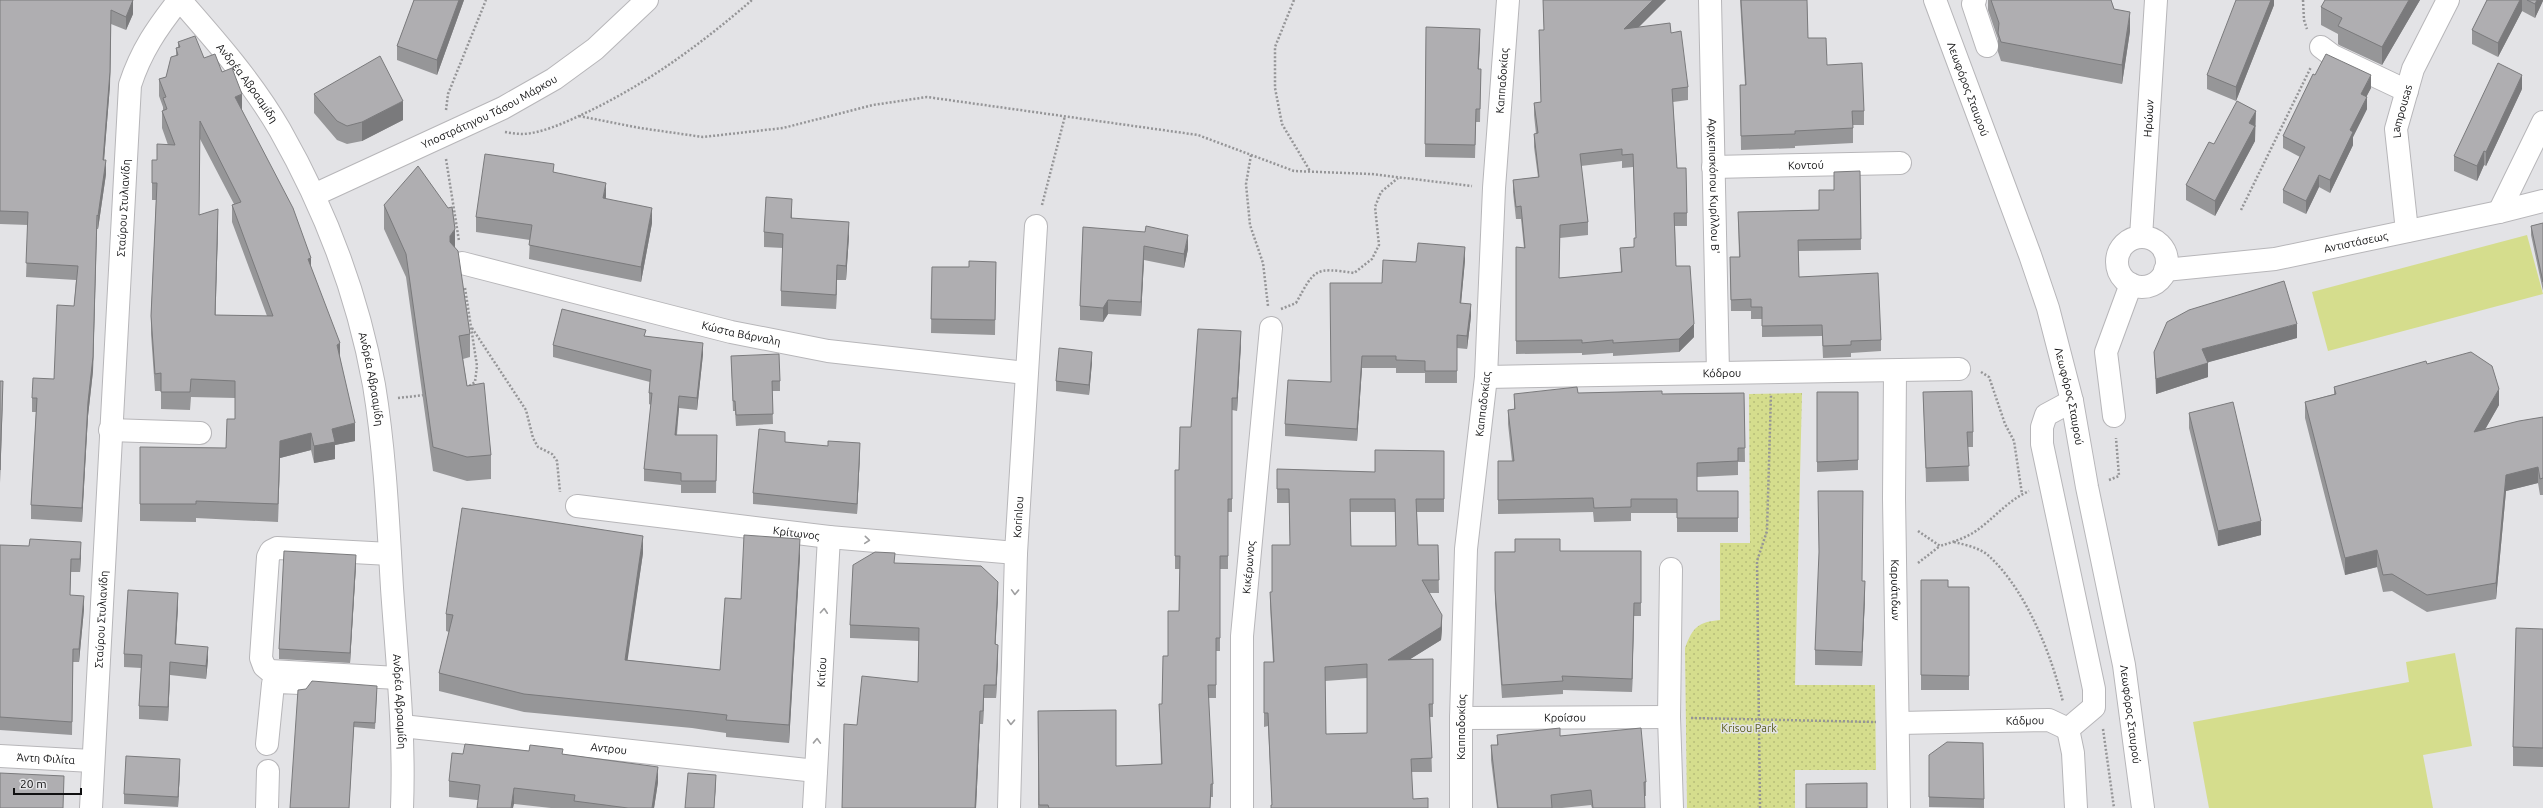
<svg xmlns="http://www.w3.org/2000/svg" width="2543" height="808" font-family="Ubuntu,sans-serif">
<defs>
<pattern id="grass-dots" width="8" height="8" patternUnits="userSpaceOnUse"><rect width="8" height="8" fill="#d5dd8d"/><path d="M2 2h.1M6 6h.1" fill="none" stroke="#b6bd79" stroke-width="1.8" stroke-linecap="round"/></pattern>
</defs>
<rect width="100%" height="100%" fill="#e3e3e6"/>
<path fill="url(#grass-dots)" d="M1802,393l-7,292h80l1,85h-81v38h-108l-2,-160c8,-21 13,-26 35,-28v-77h30l-1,-149z"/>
<path fill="#d5dd8d" d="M2527,235l16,59 -215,57 -16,-59z
M2455,653l17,93 -49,9 10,53h-224l-16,-86 216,-40 -3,-20z"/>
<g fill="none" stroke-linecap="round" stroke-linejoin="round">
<g stroke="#b7b6b9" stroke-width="24">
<g id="minor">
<path id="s1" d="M1710,0l8,373"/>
<path d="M1975,0l-2,4 14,42"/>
<path d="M2321,47l12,9 74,35"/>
<path id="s2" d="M1713,167l187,-4"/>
<path d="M2499,212l44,-90"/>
<path id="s3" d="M2407,231l-11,-102 17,-60 35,-69"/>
<path id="s4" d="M2141,237l15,-237"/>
<circle cx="2142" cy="262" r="25"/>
<path id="s5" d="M462,263l269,69 97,19 198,22"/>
<path id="s6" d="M2165,270l110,-11 224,-47 44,-11"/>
<path id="s7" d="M1895,372l-1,126 5,310"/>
<path id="s8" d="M1486,377l473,-8"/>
<path d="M2114,416l-8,-64 25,-68"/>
<path d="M110,430l90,3"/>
<path id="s9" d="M577,506l252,31 187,16"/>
<path d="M390,554l-113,-6 -6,3 -3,6 -7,101 3,8 6,5 128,7"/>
<path d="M1671,569l-2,148 3,91"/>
<path id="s10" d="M1461,718l208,-1"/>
<path id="s11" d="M1899,723l150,-3 19,9"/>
<path id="s12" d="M402,726l414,45"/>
<path d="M2068,729l26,-22v-18l-52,-245v-17l4,-12 26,-14"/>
<path d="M2068,729l5,24 3,55"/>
<path d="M267,744l6,-60 6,-2 21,1"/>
<path id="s13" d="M0,756l92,5"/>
<path id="s14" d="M91,808l39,-723c11,-34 27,-57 49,-85"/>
<path d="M267,808l1,-37"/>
<path id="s15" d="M814,808l15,-271"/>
<path id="s16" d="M1009,808l7,-255 20,-327"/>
<path id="s17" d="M1242,808v-172l29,-308"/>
<path id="s18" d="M1461,808v-90l5,-169 20,-172 8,-189 14,-188"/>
</g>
</g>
<g stroke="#b7b6b9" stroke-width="24">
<g id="major">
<path id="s19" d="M180,0c36,41 73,83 100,130 45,79 78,166 94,255 11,67 14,135 18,203 5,73 13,146 10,220"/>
<path id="s20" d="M1935,0l95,255 18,53 24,93 15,86 37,178 19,143"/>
<path id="s21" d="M314,195l189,-87 51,-29 41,-30 52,-49"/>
</g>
</g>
<path stroke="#959597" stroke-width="2.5" stroke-dasharray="2 2" stroke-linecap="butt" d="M1294,0l-19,47v41l7,36 28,47
M2303,0l1,20 3,9
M446,110l2,-16 38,-94
M579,116l61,12 63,9 80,-9 90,-23 54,-8 271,38 96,36 77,3 101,12
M505,132c6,1 12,2 18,2 19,-1 41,-11 58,-19 63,-29 119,-70 171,-115
M1251,155l-5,29 4,41 13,38 5,43
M446,159l13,82
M1042,205l23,-89
M2241,210l70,-143
M465,288l12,78 -2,16 -7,5
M1281,309l15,-6c19,-34 18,-36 58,-30l18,-14 7,-14 -4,-38 6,-15 17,-14
M472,328l54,82 7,28 5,9 14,7 5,7 3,31
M1981,372l8,5 16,47 9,17 8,53
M398,398l27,-3
M2109,480l10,-4 -3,-38
M1918,531l22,15c13,-4 29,-9 40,-18 17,-13 29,-28 49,-37
M1954,542c12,3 27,6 36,15 37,35 61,97 73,145
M1918,563l22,-17
M1691,718l185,4
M2103,729l11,79
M1760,808l-3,-247 10,-30 4,-137"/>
<use href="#minor" stroke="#fff" stroke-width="22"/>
<use href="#major" stroke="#fff" stroke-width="22"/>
</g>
<path fill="#969698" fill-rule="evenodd" d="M0,0h133v14l-7,16 -15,-6 -1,61 -6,75 2,14 -8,55h-1l-4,142 -5,45 -6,106 -51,-3v-14l5,-93h-4v-14l22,-19 20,-73 2,-26 -50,-3 2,-52 -28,-1z
M414,0h50l-27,75 -40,-15v-14z
M1543,0h123l-28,27 33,6 17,54v13l-15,2 4,66 10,45v13h-12l1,40 18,71 -15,15 -66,4v-3l-31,2v-2l-66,1v-107l8,1 -3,-29h-5l-3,-27v-12l25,-3 -4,-30v-13h2l-2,-19v-12l7,-1 -2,-72h5zM1622,161v7l11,-1 3,71h-2v9l-14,1 1,24 -62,6 1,-40 28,-3v-13l-7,-56z
M1740,0h67l1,38 19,27 37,46v14h-11v18l-58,3v2l-54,2 -1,-65h5z
M1988,0h123l3,9 16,22 -8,53 -121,-23 -3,-9v-13l-10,-29z
M2274,0v5l-38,96 -29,-12v-14z
M2420,0l-38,65 -43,-20 -1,-1v-10l-17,-9v-18z
M2487,0h56l-8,18 -13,-7 -24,46 -26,-13v-14z
M1426,27l54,15 -2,27h3l-1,53h-4l-1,36 -50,-1z
M178,42l26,16 18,14 20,38 69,157 29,90 15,84 -20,4v14l-21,4 -3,-13 -31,8 -2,64 -82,-4v4l-56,-1v-74l86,1 9,-29v-21l-44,-1 -1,13 -29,-1v-18h-6l-4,-57v-18l5,-116h-4v-40h5l11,-15 -6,-17v-17h1v-4l-4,-11v-17l7,-2 10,-21v-8l2,-1zM200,139l34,65 -2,1v17l35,94 -52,-1 3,-88 -19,-12z
M2315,75l56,13 -5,9 1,12 -14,28v8l-23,48 -11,-6 -13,27 -23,-11v-13l17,-33 -17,-9v-12z
M2522,89l-36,77 -2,-1 -7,16 -23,-10v-15z
M314,94l89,26 -41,21 -15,3 -10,-4 -23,-27z
M2256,125l-1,2v14l-40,75 -29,-16v-15l28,-41z
M1860,171l1,79 -63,1 1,26 82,63v11l-30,2v4l-28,1 -1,-22 -60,1v-18h-11v-8h-20l-1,-54h9l-1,-45 81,-2 15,-20z
M554,172l52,25 -1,2 47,24 -11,59 -112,-23 1,-19 -54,-8v-15z
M384,205l71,43 15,86v23l-7,2 4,27 24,69v24l-24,2 -34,-10 -27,-194 -22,-48z
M792,218l57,18 -3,44h-9l-1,29 -55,-3v-15l2,-43 -19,-1v-15z
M2543,223v68l-12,-56v-9z
M1083,227l105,22 -4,19 -40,-8 -3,56 -33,-2 -5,8 -23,-2v-14z
M1465,260l-4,43 10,13 -4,33 -10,-1v35h-32v-10h-29v-5h-34l-5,73 -72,-5v-12l46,-42 85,-120z
M996,262l-1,73 -64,-2 1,-66h37z
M646,336l57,18 -6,56 -18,-2 -2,27h40l-1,58h-35v-8l-37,-4v-12l7,-64 -2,-1v-11l1,-11 -97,-25v-12z
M2297,338l-89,24v15l-52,17 -2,-42z
M1241,344l-4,67 -5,-1v102h-4v57h-8v82h-4v47h-8l5,86v13h-2l-1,11h-172v-97l78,55 45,-2 -2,-60h3l6,-48 11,-45 1,-42h-5v-59l4,-40 12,-43z
M731,356l49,25v10h-8l1,33 -37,2 -1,-15h-2z
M1092,362l-3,33 -33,-4v-10z
M2427,364l72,41 -14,24 58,-12v78h-3l-2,-12 -32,8 -10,108 -69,13 -35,-21 -9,1 -6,-25 -32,8 -40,-157v-16l29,-8v-7z
M1817,392h41v78l-41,2z
M1923,392l50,40v15h-5l1,34 -43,1z
M1578,393l84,1 82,-1 1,69h-7v13l-41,2v14h41v41h-61v-19h-46v8l-37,1 -1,-10 -95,2v-53h14l-4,-37v-14h6v-16z
M2189,413l72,122 -43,11 -29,-118z
M785,442l75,11 -3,61 -104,-10v-11z
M1444,451v61h-27l1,33h20l1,48h-10l13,36 -1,11 -31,19h23v58h-3l2,55h-20l-140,33 -4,-79 -4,1v-65h9l-3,-57v-13h2l18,-47 -1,-42h-12v-34l98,3zM1350,512h45l1,34h-45zM1367,678v55l-41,1 -1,-53z
M0,545l81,10 -1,17h-9l-1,23 14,14 -5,53h-6l-1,73 -72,-5z
M1560,551h81v65h-7l-2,76 -69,-2v4l-61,4 -7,-95v-51z
M643,553l-16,107 93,10 21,-71 59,-43 -11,187 -63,-6v-4l-34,-5 -168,-16 -85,-21v-18l10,-41 -3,-1v-17z
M895,563l103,32 -3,49 3,14 -2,40h-12l-1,26h-3l-4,84h-134l15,-83 61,-43 1,-41 -69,-3v-13z
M356,565l-6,98 -71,-4v-10z
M1921,580l27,7h21v103h-48z
M1862,581l3,15 -3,70 -47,-1v-15z
M178,606l-2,38 32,16 -2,19 -36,-4 -2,46 -29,-2v-13l2,-38 -17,-1v-13z
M2543,629v138l-30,-1v-19z
M377,691l-2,38 -21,-2 -5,81h-59z
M1497,735l63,1 86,46v14h-2l1,12h-53l-1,-3 -29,3h-65l-6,-48v-15h6z
M563,754l95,28 -4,26h-103l-102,-11v-16z
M1929,755l55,44v9l-55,-1z
M180,769l-2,38 -54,-3v-10z"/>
<path fill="#7a7a7c" d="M133,0v14l-7,16v-13z
M459,0h5l-27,75v-15z
M1653,0h13l-42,42v-13z
M2270,0h4v5l-38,96v-14z
M2409,0h11l-38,65v-18z
M2520,0h2v11l-24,46v-14z
M2537,0h6v1l-8,17v-14z
M2130,12v19l-8,53v-19z
M111,24l-1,61 -7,88v-13z
M1480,29v13l-2,41v-14z
M2371,75v13l-10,19v-13z
M2522,75v14l-36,77v-14z
M242,94v17l-7,-14z
M2367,97v12l-14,28v8l-23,48v-13l20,-50z
M403,101v19l-41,21v-19z
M2256,111l-1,30 -40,75v-15l34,-78z
M2484,151v14l-7,16v-15z
M106,160v14l-8,55v-13z
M2319,175v12l-13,27v-13z
M606,183v14l-3,16v-15z
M792,199v15l-1,19v-15z
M652,208v15l-11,59v-15z
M218,209v18l-3,106v-18z
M97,215l-4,156 -5,45 -6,106v-14z
M849,222v14l-3,44v-14z
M455,229v24l-5,13v-30z
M1188,235v14l-4,19v-14z
M1144,246v14l-3,56v-14z
M1465,247v13l-5,55v-12z
M311,258v17l-3,-16z
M837,265v15l-1,29v-14z
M1108,300v14l-5,8v-14z
M1471,304v12l-4,33v-13z
M1694,324v13l-15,15v-13z
M2297,324v14l-95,26v-15z
M1241,331v13l-4,67v-13z
M340,343v18l-3,-16z
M703,343v11l-6,56v-12z
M1092,352v10l-3,33v-10z
M1362,356v12l-5,73v-12z
M2208,363v14l-52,17v-15z
M3,381v13l-3,89v-13z
M2499,389v16l-25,44v-17z
M679,396v12l-4,38v-11z
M355,423v18l-20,4v14l-21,4v-17l18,-17z
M311,433v17l-31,8 -2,64 2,-81z
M860,443v10l-3,61v-10z
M2538,467v16l-32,8 -10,108v-16l10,-108z
M2261,521v14l-43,11v-15z
M643,536v17l-18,125v-18z
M800,539v17l-11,187v-18z
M81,542v13l-1,17v-13z
M2377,550v17l-32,8v-17z
M356,555v10l-6,98v-10z
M1865,581v15l-3,70v-14z
M998,582v13l-3,62v-13z
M178,593v13l-3,51v-13z
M84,596v13l-5,53v-13z
M1634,603v13l-2,76v-13z
M1442,615v14l-1,11 -53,33v-13z
M998,645v13l-2,40v-13z
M208,647v13l-2,19v-13z
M170,662v13l-2,46v-14z
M984,685v13l-1,26v-13z
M980,711v13l-4,84h-1z
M180,759v10l-2,38v-10z
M658,767v15l-4,26h-2z
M716,775v11l-2,22z
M514,788v16l-1,4h-2z"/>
<path fill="#afaeb1" stroke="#7a7a7c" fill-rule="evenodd" d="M0,0h133l-7,17 -15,-7 -1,62 -7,88h3l-8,56 -1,-1 -4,142 -5,45 -6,106 -51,-3 6,-107h-5l1,-20 21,1 3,-74 17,1 4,-40 -52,-3 2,-51 -28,-1z
M414,0h45l-22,60 -40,-14z
M1543,0h110l-29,29 46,-6 1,10 10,-2 7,56 -16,2 5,79h9l1,45h-13l2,53h14l4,58 -15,15 -66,4v-3l-31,3v-3l-66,1v-94l9,1 -4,-42 -5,1 -3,-27 26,-3 -5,-43 4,-1 -4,-30 7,-1 -2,-72h5zM1622,149v6l11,-1 3,84h-2v9l-14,1 2,24 -63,6 1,-53 28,-3 -8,-68z
M1741,0h66l1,38h18l1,27 35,-2 2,48h-12l1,17 -58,3v3l-54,2 -1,-51h6z
M1991,0h120l3,9 16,3 -8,53 -121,-23 -3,-9 1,-10z
M2236,0h35l-35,87 -29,-12z
M2325,0h84l-27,47 -44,-21 4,-8 -21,-11z
M2487,0h33l-22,43 -26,-13z
M2527,0h10l-2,4z
M1426,27l54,2 -2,40h3l-1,40h-4l-1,36 -50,-1z
M195,36l9,22 11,-4 7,18 10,-4 10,26 -7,3 58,111 18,50 -3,1 32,84 -3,2 18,78 -23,6 3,13 -21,4 -3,-13 -31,8 -2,63 -82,-3v3h-56v-57l86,1 1,-29h8v-38l-44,-2 -1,13h-29v-19l-6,1 -4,-58 6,-133h-5v-23h5v-16l18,1 -13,-34 5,-2 -4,-11 3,-1 -7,-18 7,-2 5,-20 7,-2 -2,-7 4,-1 -2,-5zM200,121l41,81 -9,3 41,111 -58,-1 3,-106 -19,6z
M2326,54l45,21 -10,19 6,3 -17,33 3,2 -23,48 -11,-5 -13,26 -23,-11 22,-43 -22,-11 30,-62 2,1z
M380,56l23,45 -41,21 -15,4 -10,-5 -23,-27z
M2498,63l24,12 -36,77 -2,-1 -7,15 -23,-10z
M2237,101l19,10 -7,12 6,3 -40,75 -29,-16 23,-43 5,2z
M485,154l69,10 -1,8 53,11 -3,15 49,10 -11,59 -112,-22 3,-20 -56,-8z
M418,166l30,42 4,-1 3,22 -5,7v6l8,9 12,83 -11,2 8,50 17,-3 7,72 -24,2 -34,-10 -27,-193 -22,-49z
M1860,171l1,68 -63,1 1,37 79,-4 3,67 -30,1v4l-28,1 -1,-21 -60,1v-19h-11v-8l-20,1 -1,-43h10l-2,-45 81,-2v-20h15v-18z
M766,197l26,2 -1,19 58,4 -3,44 -9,-1 -1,30 -55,-4 2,-57 -19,-2z
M2543,223v59l-12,-56z
M1146,226l42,9 -4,19 -40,-8 -3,56 -33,-2 -5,8 -23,-2 3,-79 62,5z
M1418,243l47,4 -5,56 11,1 -4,32 -10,-1v36h-32v-10l-29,-1v-4h-34l-5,73 -72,-5 3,-44 43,2 -1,-99h52l1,-23 33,2z
M969,261l27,1 -1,58 -64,-1 1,-52h37z
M2284,281l13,43 -95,25 6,14 -52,16 -2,-27 13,-30 22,-12z
M562,309l84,21 -2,6 59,7 -6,55 -18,-2 -4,39h42l-1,46h-35v-8l-37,-4 8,-76h-3l2,-23 -98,-25z
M1198,329l43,2 -4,67h-5v101h-4v57h-8v82h-4v47h-8l5,99h-2l-1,24h-161l-1,-3h-9l-1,-94 78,-1v56l46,-2 -3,-60h3l1,-48h5v-45h11l1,-55h-5v-86h4l1,-43h11z
M1059,348l33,4 -3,33 -33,-4z
M2471,352l21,14 7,23 -25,43 45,-11 24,-4v61l-3,1 -2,-12 -32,8 -10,108 -69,12 -35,-21 -9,1 -6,-25 -32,8 -40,-156 31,-8 -2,-7 92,-26 1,3z
M779,354l1,27h-8l1,33 -37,1 -1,-14h-2l-2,-45z
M0,381h3l-3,89z
M1577,387l1,6 84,-2v3l82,-1 1,55h-7v13l-41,2v28h41v27h-61v-19h-46v8l-37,1 -1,-10 -95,2v-39h16l-6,-51 7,-1 -1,-15z
M1972,391l1,41h-6l2,34 -43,2 -3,-76z
M1817,392h41v68l-41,2z
M2233,402l28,119 -43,10 -29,-118z
M759,429l26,3v10l43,4v-5l32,2 -3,61 -104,-11z
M1375,450l69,1v48h-28l2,46h20l1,35h-17l20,35 -1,12 -53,33 45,-1v45h-4l3,54 -21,1 2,40 15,-1v10h-157v-3h1l-4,-92h-4v-51h10l-4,-70h2v-47h18l-1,-56h-12v-20l98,3zM1350,499h45l1,47h-45zM1367,664v69l-41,1 -1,-67z
M1818,491h45l-1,90h3l-3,71 -47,-2 4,-98z
M462,508l181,28 -18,124 95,10 5,-72 16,1 3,-64 56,4 -11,186 -63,-5 1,-5 -35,-4 -168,-17 -85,-21 14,-58 -7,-1z
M30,539l51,3 -1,17h-9l-1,36 14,1 -5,53h-6l-1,73 -72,-5v-172l29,1z
M1515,539h45v12h81v52h-7l-2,76 -70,-3 1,5 -61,4 -7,-95v-38h20z
M284,551l72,4 -6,98 -71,-4z
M875,552l20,1 -1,10 87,3 17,16 -3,62 3,1 -2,40h-12l-1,26h-3l-5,97h-133l2,-84 13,1 5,-49 56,6 1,-54 -69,-3 3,-60z
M1921,580h27v7h21v89l-48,-1z
M128,590l50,3 -3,51 33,3 -2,19 -36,-4 -2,45 -29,-1 3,-51 -18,-1z
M2516,628l27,1v119l-30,-1z
M312,681l65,5 -2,37 -21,-1 -5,86h-59l8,-118 8,-1z
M1560,728v8l81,-8 5,54h-2l1,26h-52l-2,-18 -40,5 1,13h-54l-7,-63h7l-1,-10z
M1947,742l36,1 1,56 -55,-2v-42z
M465,744l64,7 1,-6 33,4 -1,5 96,13 -6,41h-24l-54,-7 1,-6 -61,-7 -3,20h-34l3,-23 -31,-4 3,-28 11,1z
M126,756l54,3 -2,38 -54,-3z
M0,773l64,3 -1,32h-63z
M688,773l28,2 -2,33h-29z
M1867,783v25h-61v-24z"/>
<defs><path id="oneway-chevron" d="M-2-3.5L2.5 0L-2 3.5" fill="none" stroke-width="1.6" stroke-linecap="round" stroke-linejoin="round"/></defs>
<g stroke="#9f9fa0">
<use href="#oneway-chevron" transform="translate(867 540) rotate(5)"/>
<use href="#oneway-chevron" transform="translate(1015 592) rotate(92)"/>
<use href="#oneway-chevron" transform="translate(824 611) rotate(-86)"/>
<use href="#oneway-chevron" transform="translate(1011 722) rotate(92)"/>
<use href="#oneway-chevron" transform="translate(817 741) rotate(-88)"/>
</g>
<g text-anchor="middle" stroke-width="3" stroke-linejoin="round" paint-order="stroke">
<g font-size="11" fill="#101011" stroke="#e3e3e6">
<text dy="4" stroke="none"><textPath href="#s18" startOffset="729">Καππαδοκίας</textPath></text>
<text dy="4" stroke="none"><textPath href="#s19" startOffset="107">Ανδρέα Αβρααμίδη</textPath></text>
<text dy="4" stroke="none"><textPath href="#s20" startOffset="95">Λεωφόρος Σταυρού</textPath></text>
<text dy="4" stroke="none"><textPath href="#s21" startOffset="194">Υποστράτηγου Τάσου Μάρκου</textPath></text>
<text dy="4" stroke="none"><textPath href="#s3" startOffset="121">Lampousas</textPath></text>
<text dy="4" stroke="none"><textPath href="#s4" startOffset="119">Ηρώων</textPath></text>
<text dy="4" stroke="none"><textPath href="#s2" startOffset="93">Κοντού</textPath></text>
<text dy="4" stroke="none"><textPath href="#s1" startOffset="186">Αρχιεπισκόπου Κυρίλλου Β'</textPath></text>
<text dy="4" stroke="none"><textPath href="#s14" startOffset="601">Σταύρου Στυλιανίδη</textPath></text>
<text dy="4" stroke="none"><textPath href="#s6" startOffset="193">Αντιστάσεως</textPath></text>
<text dy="4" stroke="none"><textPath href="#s5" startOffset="288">Κώστα Βάρναλη</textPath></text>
<text dy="4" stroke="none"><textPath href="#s8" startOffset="236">Κόδρου</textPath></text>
<text dy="4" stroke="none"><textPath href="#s19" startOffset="431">Ανδρέα Αβρααμίδη</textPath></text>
<text dy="4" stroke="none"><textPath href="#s20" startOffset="419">Λεωφόρος Σταυρού</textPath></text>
<text dy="4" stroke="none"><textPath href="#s18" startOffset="405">Καππαδοκίας</textPath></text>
<text dy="4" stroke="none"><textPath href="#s16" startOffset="291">Korinlou</textPath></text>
<text dy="4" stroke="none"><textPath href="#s9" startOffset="221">Κρίτωνος</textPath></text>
<text dy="4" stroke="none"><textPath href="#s17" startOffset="241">Κικέρωνος</textPath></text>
<text dy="4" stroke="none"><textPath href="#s7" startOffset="218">Καρυάτιδων</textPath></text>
<text dy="4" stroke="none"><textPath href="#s14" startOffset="189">Σταύρου Στυλιανίδη</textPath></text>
<text dy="4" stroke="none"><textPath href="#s15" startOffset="136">Κιτίου</textPath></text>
<text dy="4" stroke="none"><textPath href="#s19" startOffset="755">Ανδρέα Αβρααμίδη</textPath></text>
<text dy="4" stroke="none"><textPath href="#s20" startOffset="743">Λεωφόρος Σταυρού</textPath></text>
<text dy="4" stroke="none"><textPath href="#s10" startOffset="104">Κροίσου</textPath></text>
<text dy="4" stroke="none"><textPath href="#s11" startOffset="126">Κάδμου</textPath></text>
<text dy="4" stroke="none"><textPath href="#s18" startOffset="81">Καππαδοκίας</textPath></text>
<text dy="4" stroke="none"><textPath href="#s12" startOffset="208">Αντρου</textPath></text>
<text dy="4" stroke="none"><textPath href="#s13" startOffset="46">Άντη Φιλίτα</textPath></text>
</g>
<g font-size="11" fill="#585c19" stroke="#e3e3e6">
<text x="1749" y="732">Krisou Park</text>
</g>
</g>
<path d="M14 788v6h67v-6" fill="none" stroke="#101011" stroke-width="2"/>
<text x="20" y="788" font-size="12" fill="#101011" stroke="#e3e3e6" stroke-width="3" paint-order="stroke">20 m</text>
</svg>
